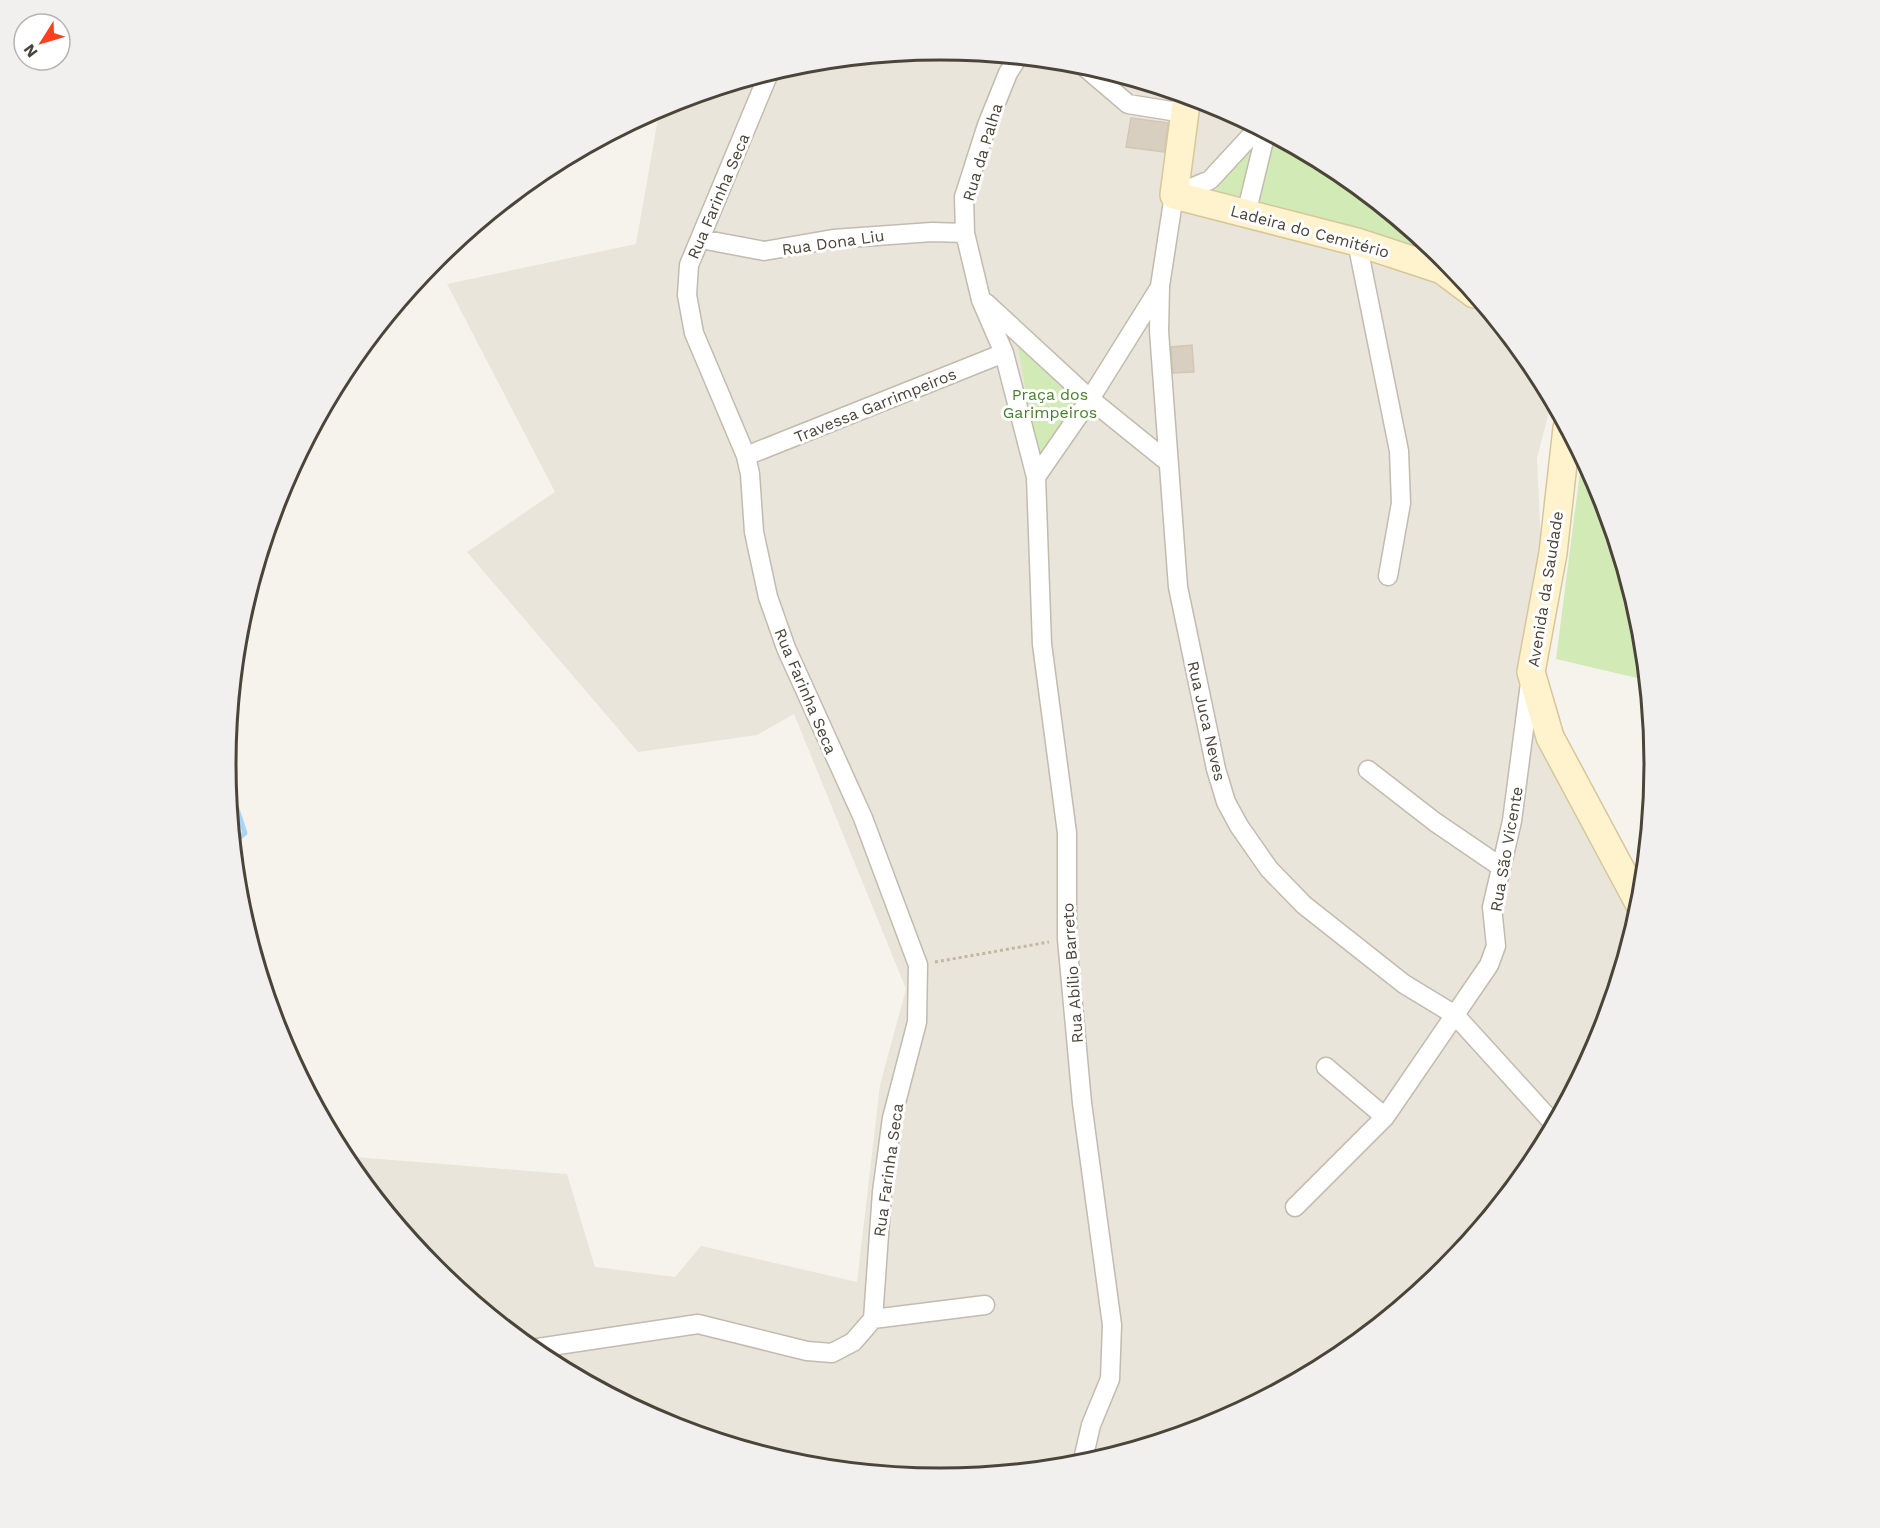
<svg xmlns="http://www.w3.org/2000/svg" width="1880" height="1528" font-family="'Work Sans',sans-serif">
<rect width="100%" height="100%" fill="#f6f3ec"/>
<path fill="#eae5da" d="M940,50l140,13 134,41 123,66 108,89 89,108 18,33 -15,58 10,219 28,89 66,138 -41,134 -66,123 -89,108 -108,89 -124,66 -134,41 -139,13 -140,-13 -134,-41 -123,-66 -108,-89 -92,-113 224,18 28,93 80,10 26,-31 156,36 23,-197 26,-96 -112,-275 -37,21 -119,17 -171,-200 88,-60 -108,-208 189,-40 24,-137 7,-3 134,-41z"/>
<path fill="#d2eab5" d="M1259,136l-17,60 -18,-1 -9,-4z
M1276,137l61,33 100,82 -183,-50z
M1018,347l62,54 -42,60z
M1582,456l18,35 41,134 5,55 -90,-21z"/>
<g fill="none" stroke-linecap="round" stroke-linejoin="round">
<path stroke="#a9d4f2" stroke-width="5" d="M227,779l18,54 -12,10"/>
</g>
<path fill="#d8cfc1" stroke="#d3c7b4" stroke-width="1.5" d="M1131,118l37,5 -4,29 -38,-5z
M1192,345l2,27 -21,1 -2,-26z"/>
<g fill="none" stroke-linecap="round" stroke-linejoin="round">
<g stroke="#c2bbae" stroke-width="21">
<path id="street" d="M1018,57l-10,16 -21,52 -23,72 1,36 16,67 23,53 32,124 6,167 25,189v106l15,164 30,222 -2,54 -19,46 -9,39
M1080,63l48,41 56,9
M769,73l-80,192 -2,30 7,38 52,123 4,18 4,58 14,65 18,51 77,170 55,147 -1,57 -25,96 -10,74 -9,127
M1258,128l-48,52 -36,15 -14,91 -1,45 19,256 38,182 10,33 13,24 30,43 35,36 100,79 51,31 99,109
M1246,214l20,-82
M701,239l63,12 69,-12 99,-7 33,1
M1357,242l42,209 2,52 -13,73
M986,303l104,96 78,63
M746,456l258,-103
M1036,477l54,-78 70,-112
M1368,770l67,52 66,45
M1326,1067l59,50
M1295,1207l90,-90 104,-152 7,-19 -4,-39 20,-86 18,-138
M873,1319l112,-14
M531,1349l167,-25 109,27 25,2 21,-11 20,-23"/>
</g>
<g stroke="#d6c79b" stroke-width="30">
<path id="secondary" d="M1187,96l-13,99 183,47 85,28 32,24
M1567,428l-14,125 -22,119 19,65 90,168"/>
</g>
<path stroke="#c4b79f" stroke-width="3" stroke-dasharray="3 3" stroke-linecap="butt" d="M935,962l114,-20"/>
<use href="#street" stroke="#fff" stroke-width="18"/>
<use href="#secondary" stroke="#fff3cd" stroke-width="27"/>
</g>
<g text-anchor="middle" stroke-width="6" stroke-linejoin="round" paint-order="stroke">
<g font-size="16" fill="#4b4439" stroke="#fff">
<text transform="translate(982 152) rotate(-73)" y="6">Rua da Palha</text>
<text transform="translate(718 196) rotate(-67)" y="6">Rua Farinha Seca</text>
<text transform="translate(1310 231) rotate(15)" y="6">Ladeira do Cemitério</text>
<text transform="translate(833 242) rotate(-8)" y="6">Rua Dona Liu</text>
<text transform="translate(875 405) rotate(-22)" y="6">Travessa Garrimpeiros</text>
<text transform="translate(1545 589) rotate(-81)" y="6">Avenida da Saudade</text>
<text transform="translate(806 691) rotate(67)" y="6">Rua Farinha Seca</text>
<text transform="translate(1207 721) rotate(77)" y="6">Rua Juca Neves</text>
<text transform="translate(1506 849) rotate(-80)" y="6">Rua São Vicente</text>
<text transform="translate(1072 973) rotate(-94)" y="6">Rua Abílio Barreto</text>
<text transform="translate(888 1170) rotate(-82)" y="6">Rua Farinha Seca</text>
</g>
<g font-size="16" fill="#4a7f2a" stroke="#fff">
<text x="1050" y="400">Praça dos<tspan x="1050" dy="18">Garimpeiros</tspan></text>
</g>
</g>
<path d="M0 0H1880V1528H0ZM236 764a704 704 0 1 1 1408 0a704 704 0 1 1-1408 0Z" fill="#f1f0ef" fill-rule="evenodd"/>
<path fill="none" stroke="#4b4439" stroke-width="3" d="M236 764a704 704 0 1 1 1408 0a704 704 0 1 1-1408 0Z"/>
<g transform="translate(42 42) rotate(233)"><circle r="28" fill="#ffffff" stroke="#b7b4b0" stroke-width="1.5"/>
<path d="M0-4.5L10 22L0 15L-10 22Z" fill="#fc3f1d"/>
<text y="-9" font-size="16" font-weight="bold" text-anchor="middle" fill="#4b4439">N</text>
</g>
</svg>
